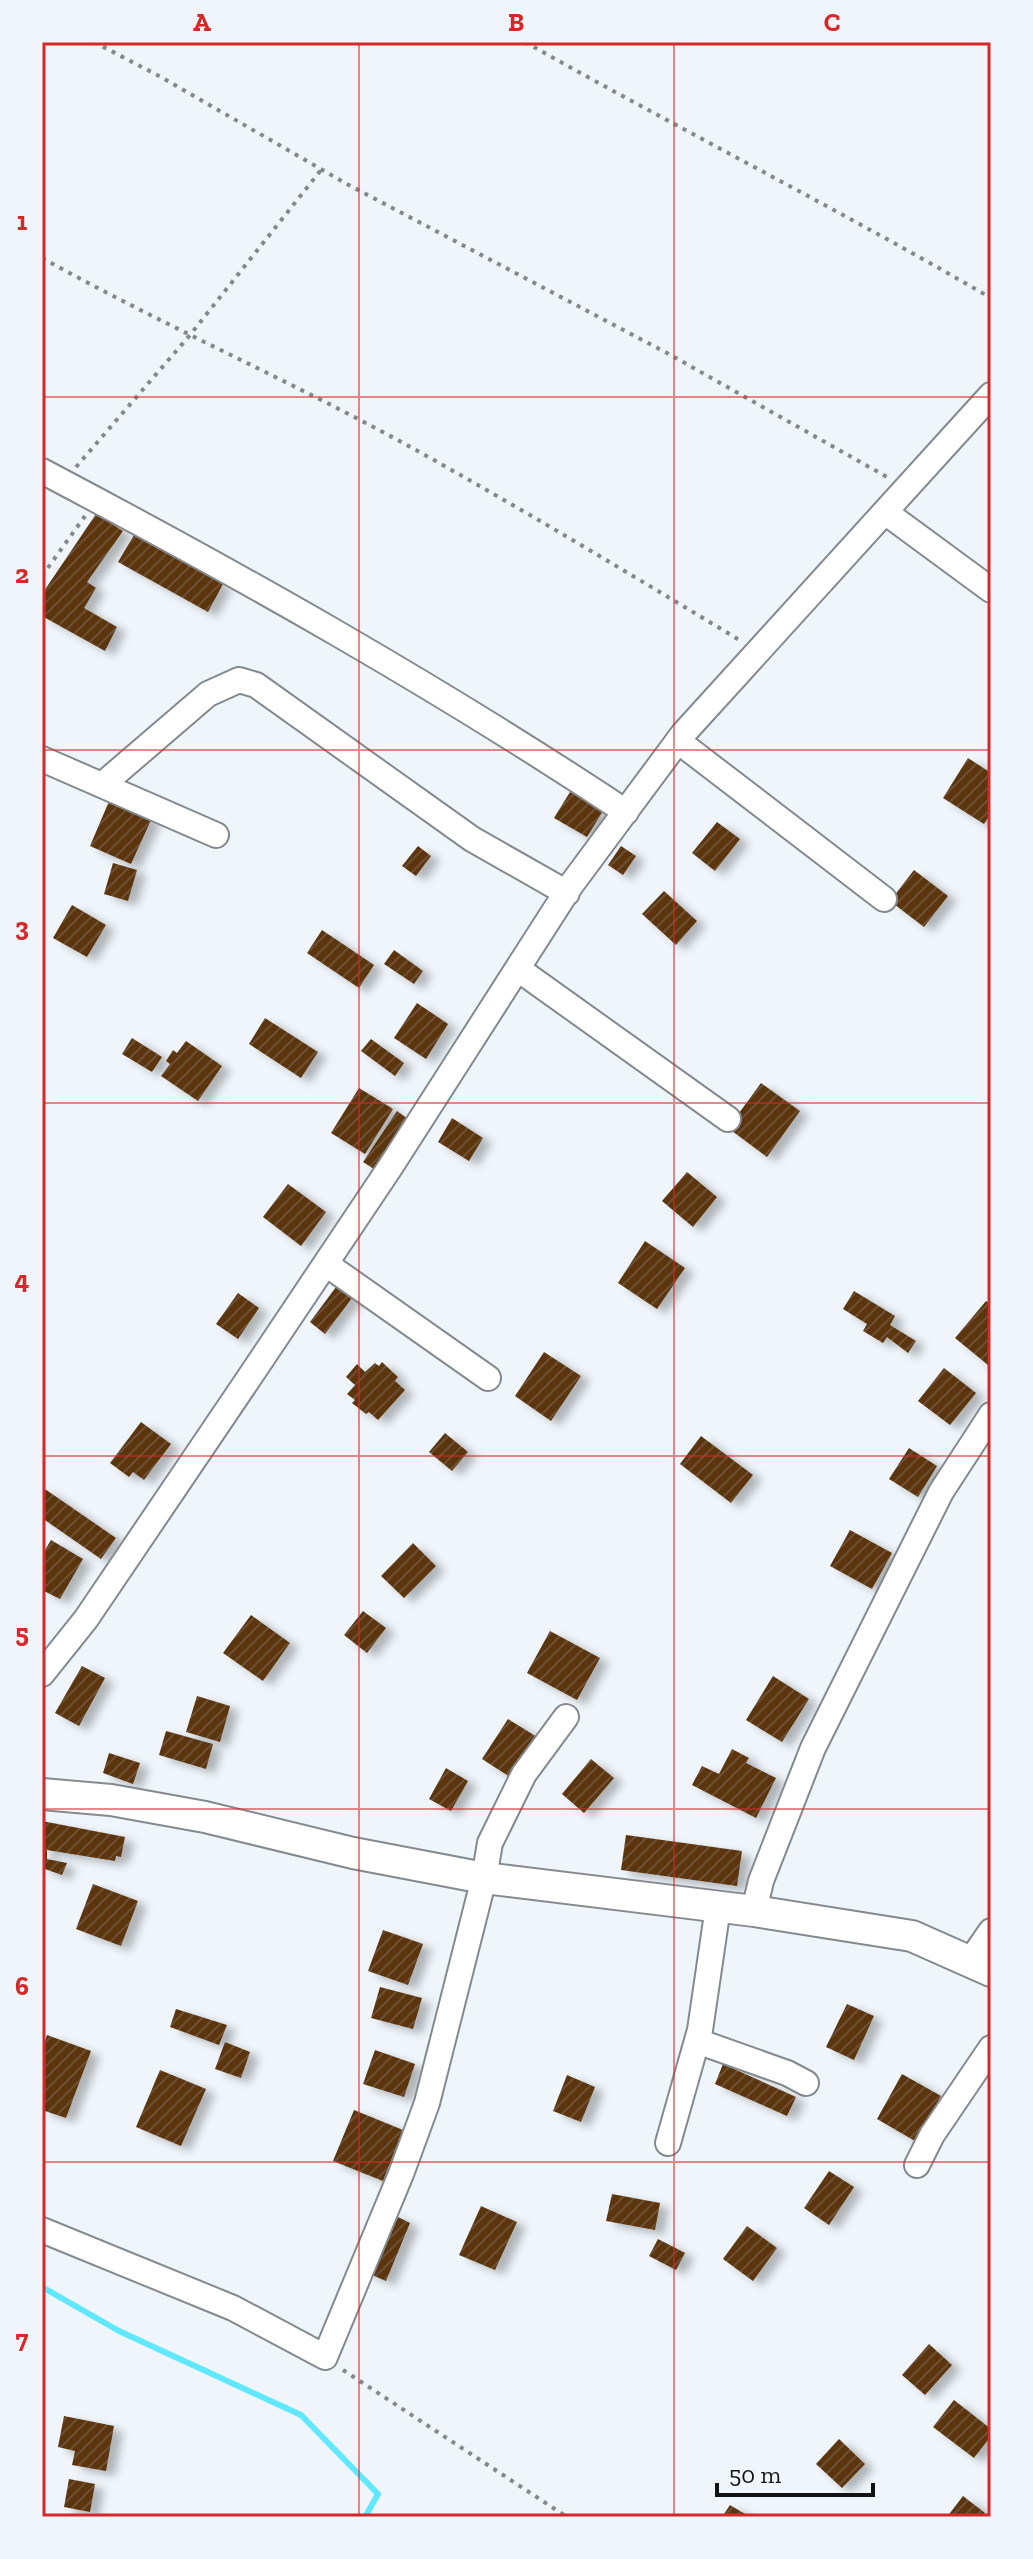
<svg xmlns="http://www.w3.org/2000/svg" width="1033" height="2559" font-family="'Zilla Slab',serif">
<defs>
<pattern id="building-hatch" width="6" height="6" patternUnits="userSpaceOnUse" patternTransform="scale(2)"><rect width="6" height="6" fill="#5b3511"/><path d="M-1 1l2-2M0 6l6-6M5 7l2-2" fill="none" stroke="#6d4f32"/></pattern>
<filter id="shadow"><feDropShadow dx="9" dy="5" stdDeviation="4" flood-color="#0004"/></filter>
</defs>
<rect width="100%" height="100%" fill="#eff5fa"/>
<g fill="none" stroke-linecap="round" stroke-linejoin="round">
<path stroke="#60e8ff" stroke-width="6" d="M42,2287l77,44 182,84 77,79 -13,23"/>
</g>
<path fill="url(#building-hatch)" filter="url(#shadow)" d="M96,514l27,17 -36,51 9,6 -12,20 33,19 -12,24 -63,-35v-22z
M134,535l89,49 -15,28 -90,-50z
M968,758l23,15v40l-7,11 -41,-26z
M570,792l33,19 -16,26 -33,-19z
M110,799l42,19 -21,46 -41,-18z
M717,822l23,17 -25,32 -23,-18z
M418,846l13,10 -15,20 -14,-10z
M621,846l15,10 -13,19 -15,-10z
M113,863l24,7 -9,31 -24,-7z
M914,870l34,26 -24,31 -34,-26z
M664,891l33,30 -21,24 -34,-31z
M72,905l34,20 -19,32 -34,-19z
M322,930l52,35 -15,23 -52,-35z
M394,950l29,21 -9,13 -30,-20z
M417,1003l31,21 -22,35 -32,-21z
M265,1018l53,34 -17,26 -52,-34z
M132,1038l30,19 -10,15 -30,-18z
M371,1039l33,24 -9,13 -34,-25z
M186,1041l36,25 -24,35 -37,-25 9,-12 -4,-3 7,-11 4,3z
M761,1083l39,28 -33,46 -39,-29z
M359,1088l34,21 -28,45 -34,-21z
M397,1111l11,8 -34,50 -11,-7z
M452,1118l31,20 -14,23 -31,-19z
M687,1172l30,25 -24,30 -31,-26z
M288,1184l38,28 -25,34 -38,-29z
M645,1241l40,27 -28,41 -39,-26z
M339,1283l16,11 -30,40 -15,-12z
M854,1291l41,25 -5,9 26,16 -8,12 -21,-16 -4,6 -20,-12 4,-7 -24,-15z
M238,1293l21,15 -21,31 -22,-15z
M986,1301l5,4v57l-3,3 -33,-27z
M544,1352l37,24 -30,45 -36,-25z
M382,1362l16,15 -3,4 10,9 -27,30 -9,-8 -3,2 -14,-11 3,-3 -8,-6 8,-9 -9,-8 11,-13 8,8 10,-9 4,3z
M944,1368l32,25 -26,32 -32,-24z
M141,1422l30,22 -27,36 -11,-8 -4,5 -19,-14z
M445,1433l23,19 -16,19 -23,-19z
M701,1436l52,39 -22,28 -51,-39z
M909,1448l28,18 -19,31 -29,-18z
M42,1487l74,51 -15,21 -59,-41z
M850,1530l42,23 -20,36 -42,-23z
M51,1540l32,19 -23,40 -18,-9v-35z
M413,1543l23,23 -32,32 -23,-22z
M363,1611l23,17 -19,25 -23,-18z
M251,1615l39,28 -27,38 -40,-28z
M550,1631l50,27 -23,42 -50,-27z
M82,1666l23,12 -26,48 -24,-13z
M773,1676l36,23 -27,43 -36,-22z
M197,1696l33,10 -10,36 -34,-10z
M508,1719l29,18 -27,40 -28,-18z
M166,1731l47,13 -7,25 -47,-14z
M732,1749l17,9 -3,5 30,15 -20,40 -64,-33 10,-19 17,8z
M109,1753l31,10 -7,21 -30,-11z
M591,1759l23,19 -30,35 -22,-19z
M446,1768l22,13 -17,30 -22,-12z
M42,1821l83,16 -4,20 -5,-1 -1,5 -68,-11v9l20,4 -5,12 -20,-7z
M626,1835l116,16 -5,35 -116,-16z
M93,1884l45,17 -17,45 -45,-17z
M383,1930l40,14 -15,41 -40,-14z
M380,1987l42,11 -9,31 -42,-11z
M847,2004l27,12 -20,44 -28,-13z
M176,2009l51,16 -8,20 -49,-18z
M47,2035l44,16 -25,67 -24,-8v-60z
M225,2042l25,10 -9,26 -26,-9z
M375,2050l40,14 -11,33 -41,-13z
M723,2064l73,33 -9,19 -72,-32z
M160,2070l46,19 -25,57 -45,-19z
M902,2074l39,22 -26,45 -38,-22z
M567,2075l28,12 -14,35 -28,-11z
M354,2110l49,20 -20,51 -50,-20z
M829,2171l25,16 -25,38 -25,-17z
M612,2194l48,9 -5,27 -49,-9z
M481,2206l36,16 -22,48 -36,-15z
M390,2213l20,10 -24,58 -21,-9z
M747,2226l30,22 -24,33 -30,-22z
M658,2239l27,14 -9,17 -27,-14z
M929,2344l23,21 -27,30 -23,-20z
M954,2400l37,29v7l-17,22 -41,-31z
M64,2416l50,10 -8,45 -34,-6 3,-14 -17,-4z
M839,2439l26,25 -23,24 -26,-24z
M69,2479l26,5 -5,28 -26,-5z
M963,2496l22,17 -3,4h-35z
M730,2505l20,12h-28z"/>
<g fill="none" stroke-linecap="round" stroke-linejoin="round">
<g stroke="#84898e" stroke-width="28">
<path id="minor" d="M42,471c199,105 396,216 584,341
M885,512l106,78
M678,741l206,158
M42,759l174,76
M102,785l106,-91 31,-14 17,5 216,154 95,54
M518,969l210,150
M326,1264l162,114
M42,1674l44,-55 161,-238 144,-215 180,-281 112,-151 308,-339
M754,1911l7,-30 52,-133 128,-256 50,-77
M971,1960l20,-29
M697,2041l90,32 19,10
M668,2143l32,-113 18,-123
M917,2165l15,-30 59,-87
M42,2230l191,78 92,49 76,-183 26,-71 57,-225 6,-35 34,-69 42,-57"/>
</g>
<g stroke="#84898e" stroke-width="34">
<path id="tertiary" d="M42,1794l69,6 94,17 148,36 131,25 270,33 158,25 79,35"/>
</g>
<path stroke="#84888c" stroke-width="4" stroke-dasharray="4 6" stroke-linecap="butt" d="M94,42l67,35 184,106 322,170 220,124
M525,42c154,87 313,167 466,256
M42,258c119,66 244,121 363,186 114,63 225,130 336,197
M76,467l114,-132 131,-165
M42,576l43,-60
M343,2370l224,147"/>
<use href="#minor" stroke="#fff" stroke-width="24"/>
<use href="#tertiary" stroke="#fff" stroke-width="30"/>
</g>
<path fill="none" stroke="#d62828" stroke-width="2" stroke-opacity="0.55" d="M359,42v2475M674,42v2475M42,397h949M42,750h949M42,1103h949M42,1456h949M42,1809h949M42,2162h949"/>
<rect width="1033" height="2559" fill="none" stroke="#eff5fa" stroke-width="88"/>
<path d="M717 2483v12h156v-12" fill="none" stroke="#101213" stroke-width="4"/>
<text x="729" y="2483" font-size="24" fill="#101213" stroke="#eff5fa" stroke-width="6" paint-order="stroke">50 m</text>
<rect x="44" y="44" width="945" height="2471" fill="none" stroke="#d62828" stroke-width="3"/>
<g font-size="26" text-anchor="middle" font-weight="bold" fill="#d62828">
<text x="202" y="31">A</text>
<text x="516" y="31">B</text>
<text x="832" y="31">C</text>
<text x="22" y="230">1</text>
<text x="22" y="583">2</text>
<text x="22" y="936">3</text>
<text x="22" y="1289">4</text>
<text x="22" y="1642">5</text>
<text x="22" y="1995">6</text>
<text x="22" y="2348">7</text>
</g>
</svg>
